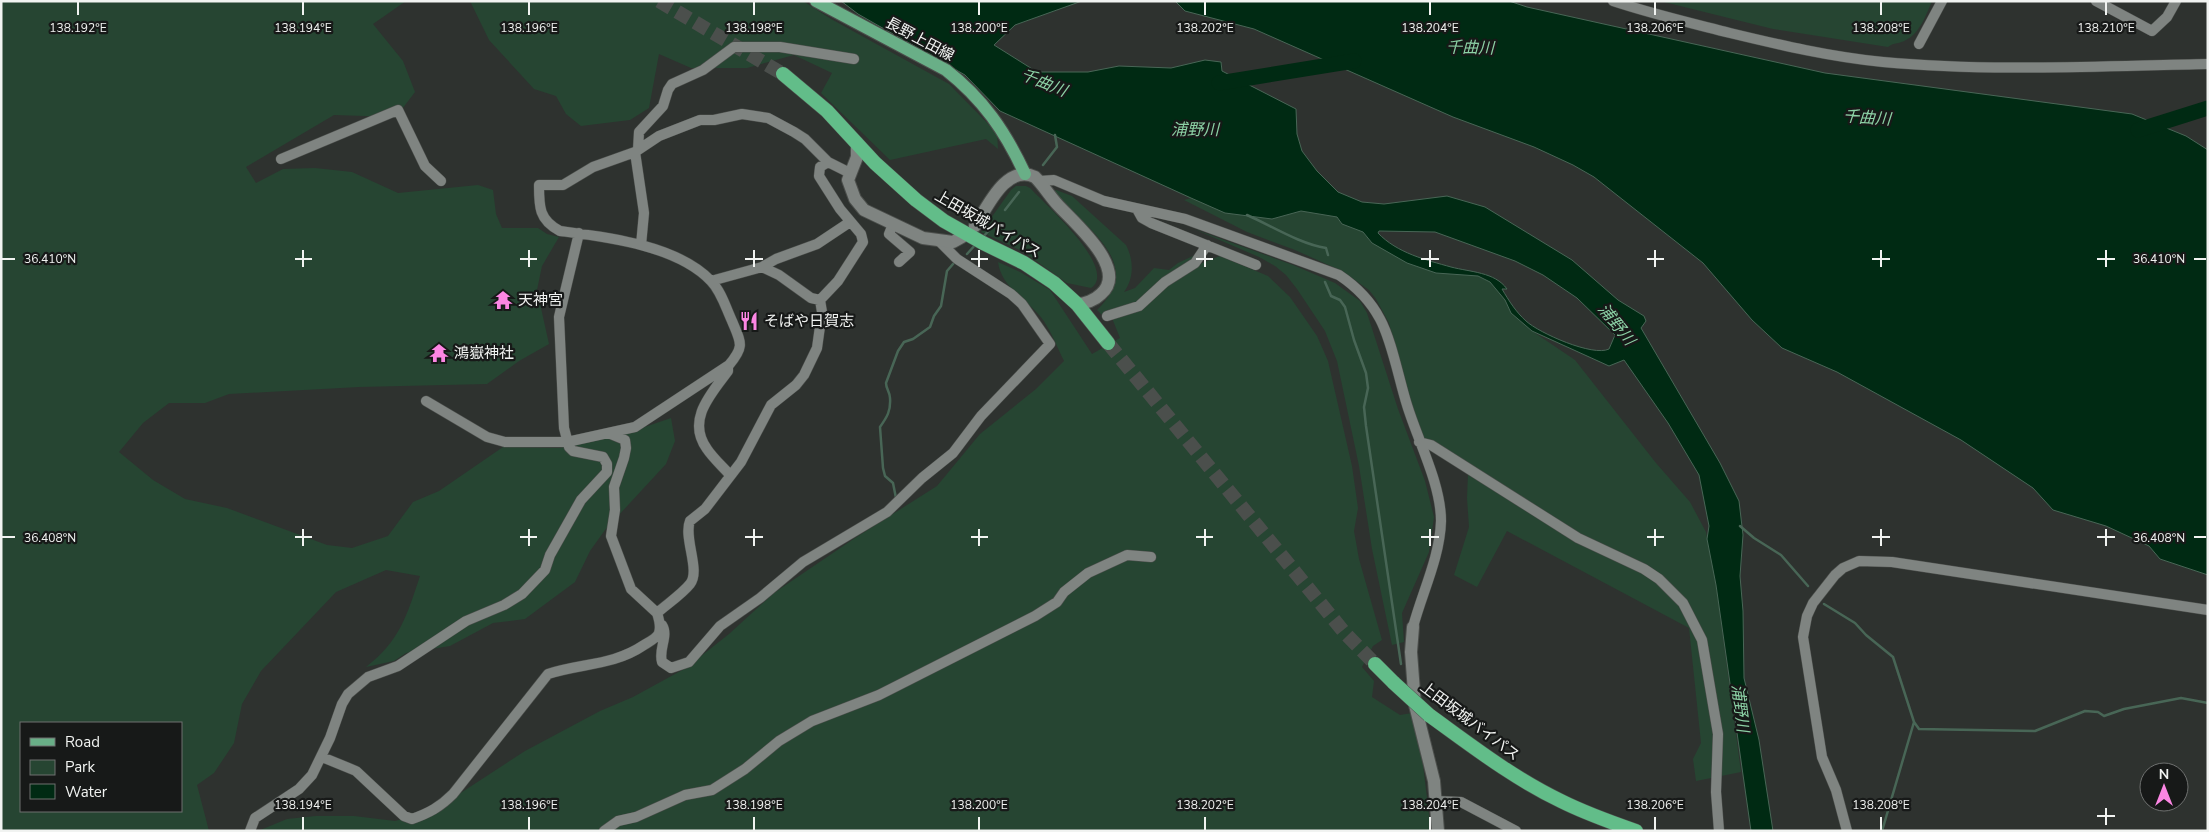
<svg xmlns="http://www.w3.org/2000/svg" width="2209" height="832" font-family="'Nunito Sans','Noto Sans JP',sans-serif">
<rect width="100%" height="100%" fill="#2e322f"/>
<path fill="#264532" fill-rule="evenodd" d="M1,1h405l-33,23 30,37 12,31 -19,25 -62,-2 -88,52 10,16 27,-14 32,-1 37,4 46,21 80,-8 15,5 3,24 6,14h36l9,6 12,3 -17,29 -5,24 12,54 -30,17 -32,23 -128,3 -130,7 -24,9h-36l-26,20 -24,29 34,28 32,19 42,9 100,37 25,3 36,-12 25,-34 26,-11 64,-44 56,1 74,-17 38,-13 4,23 -9,23 -61,66 -15,21 -15,31 -50,37 -32,4 -43,23 -44,7 -12,8 -28,6c34,-26 41,-52 54,-91l-34,-6 -50,22 -75,79 -19,33 -8,39 -20,30 -17,12 12,46h-208zM21,723h160v88h-160z
M470,1h333l28,18 118,65 48,49 1,16 -12,-10 -96,21 -69,-67 11,-20 -38,-18 -47,13h-56l-32,-14 -10,54 -19,12 -49,6 -15,-12 -10,-18 -22,-7 -45,-49z
M1660,1h272c-6,14 -12,32 -26,39 -6,4 -12,2 -18,7l-115,-18z
M1016,186h10l4,2c14,15 89,81 61,100l-24,-5 -45,-32 -41,-19 30,-42z
M1056,190l16,6 54,49c8,15 8,34 -2,47l11,-4 19,-20 15,2 9,-7 17,-8 -1,4 -57,45 -34,12 -6,-6c51,-50 -16,-82 -43,-119z
M1191,198l34,15 47,6 29,-8 36,6 5,7 21,8 9,11 64,30h27l15,3 12,6 15,18 6,13 21,18 43,29 81,103 34,39 16,30 10,53 25,187 -45,9 -3,-22 8,-16 -12,-115 -182,-97 -30,56 -23,-12 15,-48 -2,-29 1,-24 -43,-33 -16,-41 -20,-77 -13,-24 -7,-9 -27,-19 -47,-21 -48,-18 -63,-32z
M1194,229l99,36 42,18 25,18 7,12 31,96 27,72 9,36 -5,35 -27,61 2,29 -12,3 -20,-96 -13,-83 -22,-105 -12,-30 -28,-42 -11,-14 -11,-9 -16,-9z
M1220,256l48,20 22,21 27,39 11,25 24,105 6,42 -4,23 5,28 23,81 -9,6 -11,21 12,14 -2,16 28,18 12,-2 11,52 8,66h-1173l29,-12 29,-3h38l41,5 38,-10 92,-60 75,-40 33,-14 53,-29 43,-34 45,-41 81,-55 82,-52 43,-52 56,-45 28,-28c-7,-14 -14,-33 -24,-45 -15,-17 -39,-30 -42,-54l22,10 30,18 42,64 28,-16 -8,-20 90,-55z"/>
<path fill="#002a13" stroke="#486656" fill-rule="evenodd" d="M841,1h241l-67,24 -21,20 43,27h51l31,-6 52,2 34,-8 16,2 1,9 74,38 1,25 5,17 15,20 21,21 24,10 22,2 63,-8 38,11 87,53 46,40 26,16 2,5 -5,7 79,135 19,38 4,34 -3,41 3,35 1,67 15,62 14,91h-22l-35,-246 -9,-46 2,-13 -10,-51 -31,-52 -44,-63 -15,6 -77,-35 -21,-18 -6,-13 -15,-18 -12,-6 -42,-3 -29,-10 -35,-20 -9,-11 -21,-8 -5,-7 -36,-6 -29,8 -47,-6 -34,-15 -191,-87 -35,-36 -107,-61zM1379,231l56,1 80,29 28,14 34,23 38,37 -6,14c-16,8 -70,-16 -83,-28 -10,-9 -17,-20 -24,-32h5c-12,-17 -37,-17 -56,-22 -25,-7 -54,-14 -73,-34z
M1175,1h334l18,6 298,66 307,41 54,22 22,14v425l-48,-16 -11,-13 -43,-20 -53,-16 -20,-22 -72,-48 -124,-68 -55,-24 -30,-28 -49,-57 -109,-86 -21,-12 -39,-18 -81,-30 -199,-88 -69,-18z"/>
<g fill="none" stroke-linecap="round" stroke-linejoin="round">
<path stroke="#486656" stroke-width="2.5" d="M1043,165l14,-18 -2,-12
M1005,210l14,-18
M1247,215c25,11 53,29 79,33l2,7
M982,238l11,-12
M967,254l9,-10
M1325,282l6,14 9,4 5,7 9,33 12,33 2,15 -4,19 2,19 35,238
M896,498l-3,-15 -8,-7 -2,-8 -3,-41c7,-10 11,-16 10,-29 0,-6 -4,-9 -4,-15l12,-32 6,-9 9,-3 17,-12 4,-11 7,-10 6,-35 6,-7
M1740,526l14,12 27,17 27,31
M1824,604l31,19 11,12 27,22 21,65 -32,109
M1914,722l5,7 116,2 50,-20 13,1 6,4 20,-7 57,-11 27,5"/>
<path stroke="#002a13" stroke-width="15" d="M1219,83l135,-22
M2138,130l70,-22"/>
<path stroke="#4b4f4c" stroke-width="14" stroke-dasharray="14 7" stroke-linecap="butt" d="M659,1l124,73
M1108,343l236,289 31,32"/>
<g stroke="#4b4e4b" stroke-width="11">
<path id="minor" d="M1613,1c39,13 78,22 117,32 50,12 101,24 153,29 107,10 217,4 325,2
M2096,1l56,30 15,-14 9,-16
M1919,44l23,-43
M638,150l1,-18 24,-26 5,-16 4,-6 31,-14 31,-23h46l74,12
M635,152l9,61 -3,32
M281,159l117,-49 27,56 16,15
M1040,181l14,-1 50,21 81,18 154,56c18,12 31,25 41,44 12,22 19,61 27,86 11,36 34,79 34,116 -1,36 -19,72 -28,106
M1137,209l5,9 9,5 105,42
M893,224l-4,10 21,18 -11,10
M762,267l17,8 32,23 9,2
M711,281l51,-14 14,-8 41,-15 33,-22
M1107,316l32,-10 26,-24 30,-19 12,-18
M728,366v5c-17,23 -42,49 -21,78 6,9 15,17 23,26
M426,401l61,36 18,5h62l68,-15 94,-62c16,-19 12,-22 3,-44 -6,-13 -11,-30 -21,-40 -34,-36 -105,-44 -151,-50 -21,-11 -21,-24 -21,-46h24l30,-18 42,-15 24,-16 41,-16h14l28,-6 26,4 26,14 11,7 23,23 22,11
M608,433l17,7 1,8 -2,10 -10,29 1,23 -4,26 20,53 26,24
M1419,442l12,3 147,93 66,31 15,10 24,24 19,37 16,94 -2,58 3,39
M662,625c7,11 -4,24 0,37l9,6 18,-6 31,-36 40,-28 43,-36 84,-50 35,-34 31,-25 28,-37 69,-72 -28,-40 -11,-10 -54,-35 -19,-19
M322,757l34,14 48,45 8,3c17,-6 28,-12 41,-25l95,-120c33,-11 65,-8 96,-29 5,-3 13,-7 15,-12 2,-6 0,-14 -2,-20 10,-9 24,-18 33,-29 11,-13 -7,-47 0,-63l15,-12 36,-47 30,-57 25,-20 8,-10 13,-27 5,-36 -2,-12 18,-19 25,-39 -2,-8 -21,-25 -21,-33 1,-9 8,-5
M1436,801l25,1 55,29
M250,831l5,-13 44,-29 13,-14 18,-37 12,-34 6,-10 20,-17 30,-11 68,-45 38,-16 18,-11 23,-24 5,-15 31,-55 26,-28v-8l-4,-7 -30,-6 -4,-4 -5,-19 -5,-111 20,-84
M604,831l14,-10 18,-4 49,-22 27,-5 33,-21 34,-28 33,-20 67,-26 156,-79 22,-14 7,-10 24,-19 39,-18 24,2
M1847,831l-11,-41 -14,-33 -19,-120 4,-21 6,-13 22,-28 8,-7 16,-7 33,1 316,48"/>
</g>
<g stroke="#4b4e4b" stroke-width="14">
<path id="tertiary" d="M857,143v14l-9,23 7,19 9,11 59,28 30,4 9,-5
M975,226c12,-18 31,-63 60,-49 8,8 14,18 22,27 16,18 73,65 44,90 -6,6 -16,10 -24,10
M1413,627l-2,25 4,53 19,76 4,50"/>
</g>
<g stroke="#4b4e4b" stroke-width="14">
<path id="primary" d="M816,1l130,69c37,29 59,61 79,104"/>
</g>
<g stroke="#4b4e4b" stroke-width="15">
<path id="trunk" d="M783,74l44,37 48,52 41,37 28,21 39,22 41,20 30,20 23,21 31,39
M1375,664l19,19
M1429,715c43,31 84,63 132,86 24,12 49,21 75,30"/>
</g>
<use href="#minor" stroke="#7f8481" stroke-width="10"/>
<use href="#tertiary" stroke="#7f8481" stroke-width="12"/>
<use href="#primary" stroke="#69af87" stroke-width="12"/>
<use href="#trunk" stroke="#62bd89" stroke-width="14"/>
<g stroke="#4b4e4b" stroke-width="15" stroke-linecap="butt">
<path id="trunk-bridge" d="M1394,683l35,32"/>
</g>
<use href="#trunk-bridge" stroke="#62bd89" stroke-width="14"/>
</g>
<path fill="none" stroke="#f1f3f1" stroke-width="2" d="M78,2v13M303,2v13M529,2v13M754,2v13M979,2v13M1205,2v13M1430,2v13M1655,2v13M1881,2v13M2106,2v13M303,250v17M529,250v17M754,250v17M979,250v17M1205,250v17M1430,250v17M1655,250v17M1881,250v17M2106,250v17M2,259h13M295,259h17M520,259h17M745,259h18M971,259h17M1196,259h17M1421,259h18M1647,259h17M1872,259h18M2097,259h18M2194,259h12M303,529v17M529,529v17M754,529v17M979,529v17M1205,529v17M1430,529v17M1655,529v17M1881,529v17M2106,529v17M2,537h13M295,537h17M520,537h17M745,537h18M971,537h17M1196,537h17M1421,537h18M1647,537h17M1872,537h18M2097,537h18M2194,537h12M2106,808v17M2097,816h18M303,817v13M529,817v13M754,817v13M979,817v13M1205,817v13M1430,817v13M1655,817v13M1881,817v13"/>
<defs>
<g id="temple-bare" transform="scale(1.5)"><path d="M0-6L5-2H3V0L6.5 2.5H4V6H1.5V3h-3V6H-4V2.5H-6.5L-3 0V-2H-5Z" fill="#fc86e3" stroke="#171918" stroke-width="2.5" paint-order="stroke"/></g>
<g id="restaurant-bare" transform="scale(1.5)"><path d="M-5-6h1v4h1v-4h1v4h1v-4h1v5L-1.5 .5V6h-2V.5L-5-1ZM5-6V6H3V1.5H1.5Q1.5-4 5-6Z" fill="#fc86e3" stroke="#171918" stroke-width="2.5" paint-order="stroke"/></g>
</defs>
<g fill-rule="evenodd">
<use href="#temple-bare" x="503" y="300"/>
<use href="#restaurant-bare" x="749" y="321"/>
<use href="#temple-bare" x="439" y="353"/>
</g>
<g text-anchor="middle" stroke-width="4.5" stroke-linejoin="round" paint-order="stroke">
<g font-size="15" fill="#f1f3f1" stroke="#171918">
<text transform="translate(920 39) rotate(28)" y="5">長野上田線</text>
<text transform="translate(988 224) rotate(30)" y="5">上田坂城バイパス</text>
<text transform="translate(1470 721) rotate(37)" y="5">上田坂城バイパス</text>
</g>
<g font-size="15" fill="#f1f3f1" stroke="#171918" text-anchor="start">
<text x="518" y="305">天神宮</text>
<text x="764" y="326">そばや日賀志</text>
<text x="454" y="358">鴻嶽神社</text>
</g>
<g font-size="16" font-style="italic" fill="#8cd1a5" stroke="#171918">
<text transform="translate(1470 47) rotate(1)" y="6">千曲川</text>
<text transform="translate(1044 82) rotate(22)" y="6">千曲川</text>
<text transform="translate(1867 117) rotate(4)" y="6">千曲川</text>
<text x="1195" y="135">浦野川</text>
<text transform="translate(1617 324) rotate(51)" y="6">浦野川</text>
<text transform="translate(1741 708) rotate(83)" y="6">浦野川</text>
</g>
</g>
<g font-size="12" text-anchor="middle" fill="#f1f3f1" stroke="#171918" stroke-width="4.5" stroke-linejoin="round" paint-order="stroke">
<text x="78" y="32">138.192°E</text>
<text x="303" y="32">138.194°E</text>
<text x="529" y="32">138.196°E</text>
<text x="754" y="32">138.198°E</text>
<text x="979" y="32">138.200°E</text>
<text x="1205" y="32">138.202°E</text>
<text x="1430" y="32">138.204°E</text>
<text x="1655" y="32">138.206°E</text>
<text x="1881" y="32">138.208°E</text>
<text x="2106" y="32">138.210°E</text>
<text x="50" y="263">36.410°N</text>
<text x="2159" y="263">36.410°N</text>
<text x="50" y="542">36.408°N</text>
<text x="2159" y="542">36.408°N</text>
<text x="303" y="809">138.194°E</text>
<text x="529" y="809">138.196°E</text>
<text x="754" y="809">138.198°E</text>
<text x="979" y="809">138.200°E</text>
<text x="1205" y="809">138.202°E</text>
<text x="1430" y="809">138.204°E</text>
<text x="1655" y="809">138.206°E</text>
<text x="1881" y="809">138.208°E</text>
</g>
<rect width="2209" height="832" fill="none" stroke="#f1f3f1" stroke-width="5"/>
<rect x="20" y="722" width="162" height="90" fill="#171918" stroke="#6e706f"/>
<rect x="30" y="738" width="25" height="8" fill="#69af87" stroke="#6e706f"/>
<text x="65" y="747" font-size="15" fill="#f1f3f1">Road</text>
<rect x="30" y="760" width="25" height="15" fill="#264532" stroke="#6e706f"/>
<text x="65" y="772" font-size="15" fill="#f1f3f1">Park</text>
<rect x="30" y="784" width="25" height="15" fill="#002a13" stroke="#6e706f"/>
<text x="65" y="797" font-size="15" fill="#f1f3f1">Water</text>
<g transform="translate(2164 787)"><circle r="24" fill="#171918" stroke="#6e706f"/>
<path d="M0-4L9 19L0 12L-9 19Z" fill="#fc86e3"/>
<text y="-8" font-size="14" font-weight="bold" text-anchor="middle" fill="#f1f3f1">N</text>
</g>
</svg>
